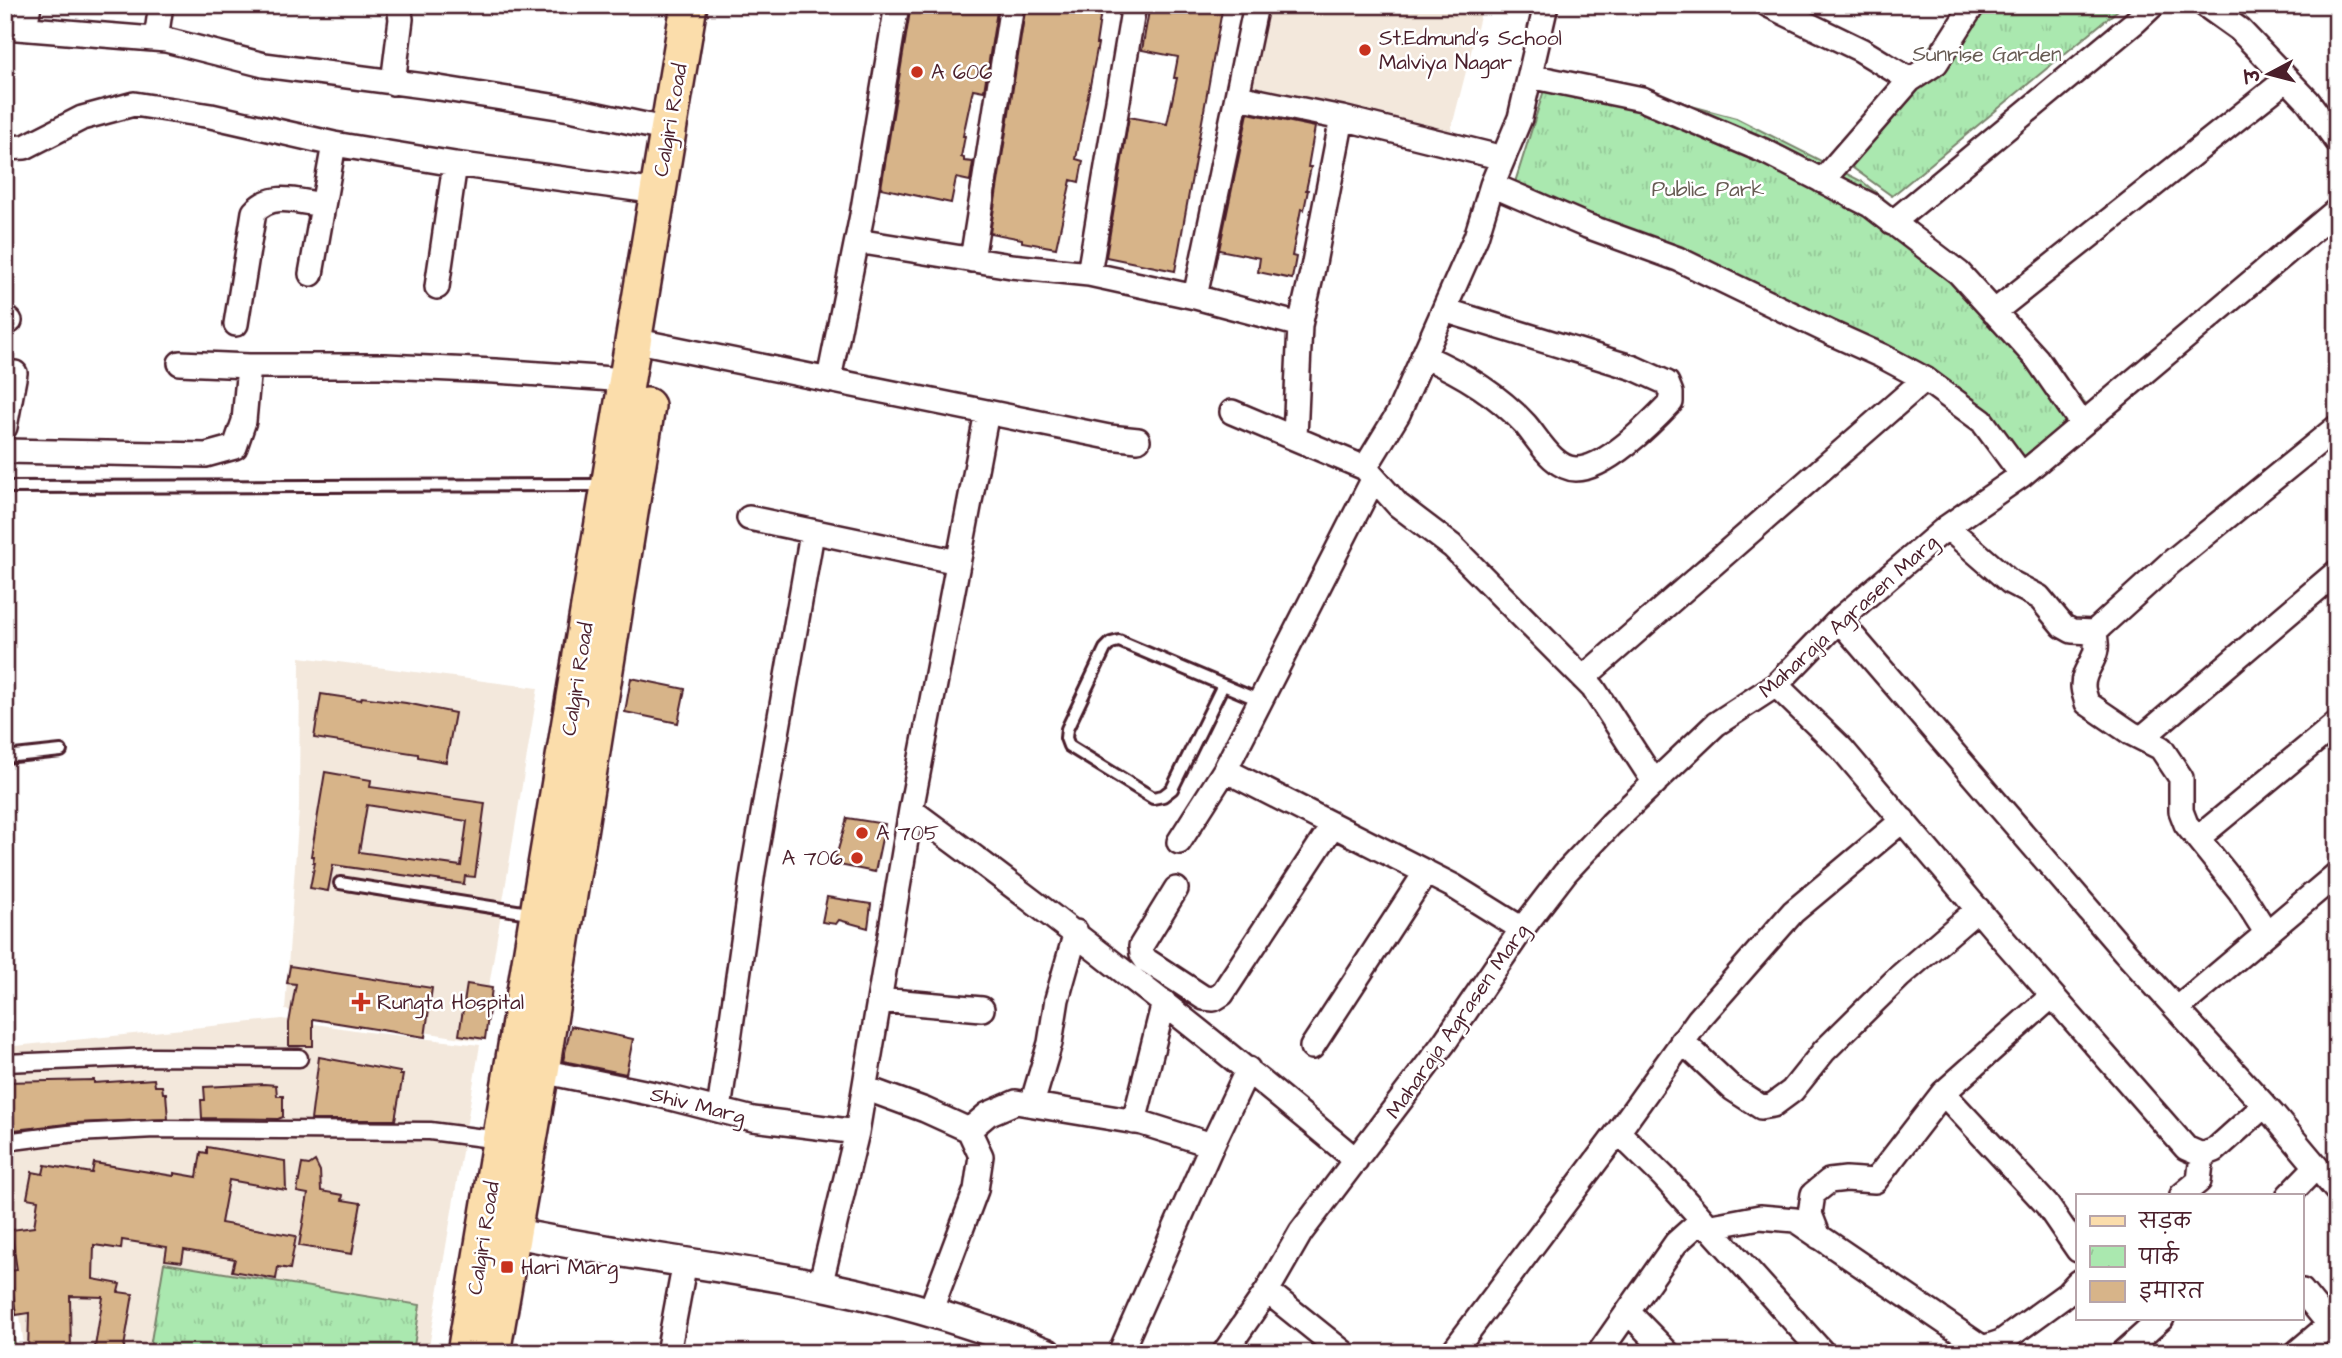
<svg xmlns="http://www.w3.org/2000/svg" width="2342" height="1358" font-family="'Architects Daughter','Playpen Sans Deva',sans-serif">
<defs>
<pattern id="park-tufts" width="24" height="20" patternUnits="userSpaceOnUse" patternTransform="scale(1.75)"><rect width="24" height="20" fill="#aae8af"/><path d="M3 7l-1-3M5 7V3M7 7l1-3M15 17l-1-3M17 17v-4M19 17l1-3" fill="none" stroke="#94c797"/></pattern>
</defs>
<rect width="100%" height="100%" fill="#fff"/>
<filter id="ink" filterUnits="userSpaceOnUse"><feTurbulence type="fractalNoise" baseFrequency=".0143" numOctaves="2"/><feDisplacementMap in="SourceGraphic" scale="14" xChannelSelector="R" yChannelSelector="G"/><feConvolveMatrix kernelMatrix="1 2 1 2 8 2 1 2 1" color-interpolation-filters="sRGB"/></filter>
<g filter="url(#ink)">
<path fill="#f3e8dc" d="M1267,5h216l-33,129 -199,-39z
M300,657l238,31 -58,353 -195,-31 14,-202z
M282,1019l86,13 112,13 -52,308h-403l-20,-150v-156z"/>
<path fill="#aae8af" stroke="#7a846d" stroke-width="2" d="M5,1282l11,71h-11z"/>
<path fill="url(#park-tufts)" stroke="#7a846d" stroke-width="2" d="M1966,5h158l-232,191 -57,-41z
M1551,68l185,50 127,64 90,72 83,97 56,59 -75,59 -92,-97 -106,-59 -308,-118z
M164,1263l256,42 -7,48h-264z"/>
<path fill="#d7b489" stroke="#4a1f2b" stroke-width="2" fill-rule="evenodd" d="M911,5h87l-14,86 -11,-2 -10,47h2l-4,21 3,1v3l9,1 -3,19 -14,-3 -5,25 -70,-15z
M1026,5h76l-6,39h2l-22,115 7,2 -4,21 -8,-2 -15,68 -34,-6v-3l-32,-6z
M1150,5h73l-48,266 -69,-14 23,-140 38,7 10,-46h-3l4,-21 -36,-7z
M1248,113l67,14 -7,40h3l-5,23h2l-4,20 -3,-1 -9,47 4,1 -4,22 -34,-7 2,-14 -41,-8z
M631,678l54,11 -7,34 -53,-11z
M321,694l40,6 1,-3 44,6 49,10 -9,49 -28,-5v-3l-104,-16z
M325,772l46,8 -1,7 115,16 -10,74 -10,-1 -1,8 -131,-19 -5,26 -18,-3 5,-26h-2l1,-6h-3zM367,805l100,16 -6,45 -102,-14z
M847,818l38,6 -10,48 -41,-8z
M827,897l44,7 -3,24 -29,-8 -3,4 -14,-2z
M290,966l142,22 -7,49 -112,-18v27h-24v-23l7,-39 -9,-1z
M467,984l25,4 -7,51 -26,-4z
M571,1026l62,13 -7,35 -63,-13z
M319,1057l81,15v3h3l-8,45h-84z
M154,1079l1,7h7l1,7h3l2,26 -93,4 -70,8v-49l89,-2v3z
M264,1084l12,1 1,11h6v21l-5,2 -76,-1 -1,-18h4l-1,-13z
M207,1147l78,14 1,29 -57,-10 -8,43 75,13 -6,33 -12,-2 -2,12 -44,-8 3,-12 -51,-9 -2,12 -17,-2 2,-13 -45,-7 -1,9 -27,-4 -1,34 27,5 -2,8 15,2 -10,59h-29l9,-56 -33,-1 1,57h-43l1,-40 -13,2 -6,-44 7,-1 -6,-40 23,-3 4,-27 -11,-2 5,-26 11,2 2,-9 47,8 2,-10 80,13v-3l23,4 4,-25 6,1z
M315,1161l5,10 1,20 22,4 -1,5 19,3 -9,51 -53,-8 9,-52 -11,-2 5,-28 7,1z"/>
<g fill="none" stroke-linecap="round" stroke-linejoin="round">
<g stroke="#4a1f2b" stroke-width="16">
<path id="service" d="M5,487l599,-2
M1223,685l-51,104 -9,7 -10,2 -84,-52 -3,-8 1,-9 38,-80 6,-6 8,-2 142,60
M5,757l56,-6
M340,883l195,31"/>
</g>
<g stroke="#4a1f2b" stroke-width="21">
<path id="pedestrian" d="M5,1063l147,-6 147,1
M5,1142l71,-9 79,-4 275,2 69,9"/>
</g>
<g stroke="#4a1f2b" stroke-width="28">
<path id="minor" d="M1768,5l93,45 49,30
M2205,5l35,25 68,71 29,40
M5,27l161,13 98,25 175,23 131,21 99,21
M25,28l4,-23
M156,39l5,-34
M1530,76l112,23 122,52 106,54 89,68 78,86 45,65
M393,83l8,-64 -2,-14
M1238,97l104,21 161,40
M5,148l20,-1 57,-29 52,-14 77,12 123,28 121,20 203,28
M1822,181l88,-101 26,-17 37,-58
M1492,185l95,41 91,33 153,74 51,23 43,23 57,42 40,54
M1892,223l243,-201 18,-17
M857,241l154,25 78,8 106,23 105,28
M972,260l40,-255
M311,274l23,-130
M1089,274l45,-269
M437,287l18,-123
M1195,297l61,-292
M1994,312l293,-233
M5,320l5,1
M236,324l18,-112c18,-21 45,-10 69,-7
M633,340l476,97 29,3
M1423,356c37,16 74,38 102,68 13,15 29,45 51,45 30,0 75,-46 95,-67v-9l-4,-10 -33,-15 -190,-58
M180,363l69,3
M829,379l33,-164 35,-210
M1232,412l133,56 33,37 54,41 141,142 62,95
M5,427l10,-54
M1295,437l5,-112 12,-52 30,-155
M5,451l201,4 29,-8 9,-26 5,-55h136l110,5 132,9
M1365,468l33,-54 78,-177 16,-52 28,-67 26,-113
M749,518l209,44
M1947,527l63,55 29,15 24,29 9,5 22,1c9,27 -11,33 -11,54 0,6 3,12 4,17l44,30 30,15 20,30v33l5,13 54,67 26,41
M1839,620l285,331 150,165 63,75
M2094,632l75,-68 168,-137
M1583,678l342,-299
M1776,685l66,64 159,188 185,211 16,7 13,-5 49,-44
M2142,738l195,-166
M1225,770l228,116 69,43
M911,810c152,112 300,228 445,350
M2198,838l139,-115
M1179,842l46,-72 149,-292
M1176,889l-35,57 1,8 4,6 58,38 10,1 8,-5 111,-169
M880,1000l102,9
M2177,1009l160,-135
M1682,1041l51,48 28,18 12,-2 19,-14 32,-40 75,-74 79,-68
M1312,1047l114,-175
M541,1071l118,24 94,24 104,13
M865,1088l60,22 44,20 12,26 -5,34 -46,122
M1943,1093l104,112 31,45
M1032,1104l18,-61 7,-44 19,-67
M719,1110l34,-239 59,-338
M1134,1122l30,-120
M969,1130l19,-16 28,-12 126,21 70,22
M1618,1132l45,44 160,177
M2182,1195l17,-14 3,-26
M2289,1195l27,-28
M1819,1237l-9,-23 3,-20 16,-13 17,-2 29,2 68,-88 109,-97
M820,1286l37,-154 54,-322 76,-398
M1267,1291l77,62
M2302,1291l35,43
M1628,1312l40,41
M668,1353l17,-91
M1120,1353l92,-208 36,-76
M1224,1353l43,-62 34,-59 143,-189 78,-114 43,-56 46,-49 105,-100 60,-39 63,-65 108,-93 75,-52 315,-265
M1452,1353l166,-221 81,-113 94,-107 110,-92
M1599,1353l77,-110 20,-18 11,2 53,-10 35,3 188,128 18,-6 66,-48 11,-12
M2123,1353l39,-35
M2296,1353l33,-28"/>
</g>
<g stroke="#4a1f2b" stroke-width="33">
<path id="tertiary" d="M495,1229c100,22 202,33 303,52 85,16 169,39 249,72"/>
</g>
<g stroke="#4a1f2b" stroke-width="40">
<path id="primary" d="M465,1353l224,-1348
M492,1353l49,-282 106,-665"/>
</g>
<use href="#service" stroke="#fff" stroke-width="10"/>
<use href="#pedestrian" stroke="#fff" stroke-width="16"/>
<use href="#minor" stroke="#fff" stroke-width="23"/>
<use href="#tertiary" stroke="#fff" stroke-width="28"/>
<use href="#primary" stroke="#fbddab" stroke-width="35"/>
</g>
</g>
<g fill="#c8321e" stroke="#fff" stroke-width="2.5">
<circle cx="1365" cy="50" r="7"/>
<circle cx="917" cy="72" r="7"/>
<circle cx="862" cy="833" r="7"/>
<circle cx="857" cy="858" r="7"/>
<path d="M357.5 991.5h7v7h7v7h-7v7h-7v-7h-7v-7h7z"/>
<rect x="500" y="1260" width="14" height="14" rx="3.5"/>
</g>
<g text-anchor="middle" stroke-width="5" stroke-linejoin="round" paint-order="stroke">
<g font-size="21" fill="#4a1f2b" stroke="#fff" text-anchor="start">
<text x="1379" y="45">St.Edmund’s School<tspan x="1379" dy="24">Malviya Nagar</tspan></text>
<text x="931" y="79">A 606</text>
<text x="876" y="840">A 705</text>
<text x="843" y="865" text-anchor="end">A 706</text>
<text x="377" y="1009">Rungta Hospital</text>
<text x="521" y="1274">Hari Marg</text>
</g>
<g font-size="21" fill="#675b53" stroke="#fff">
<text x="1987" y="61">Sunrise Garden</text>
<text x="1708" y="196">Public Park</text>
</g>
<g font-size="21" fill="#4a1f2b" stroke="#fff">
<text transform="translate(670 120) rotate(-80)" y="7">Calgiri Road</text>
<text transform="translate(1848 616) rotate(-42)" y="7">Maharaja Agrasen Marg</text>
<text transform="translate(577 679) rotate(-81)" y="7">Calgiri Road</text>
<text transform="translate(1457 1021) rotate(-55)" y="7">Maharaja Agrasen Marg</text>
<text transform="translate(698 1105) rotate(14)" y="7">Shiv Marg</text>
<text transform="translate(483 1238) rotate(-81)" y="7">Calgiri Road</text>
</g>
</g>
<rect width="2342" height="1358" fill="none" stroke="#fff" stroke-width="28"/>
<rect x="14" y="14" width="2314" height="1330" fill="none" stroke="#4a1f2b" stroke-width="2.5" filter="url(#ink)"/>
<rect x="2076" y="1194" width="228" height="126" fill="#ffffff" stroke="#b7a5aa" stroke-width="2"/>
<rect x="2090" y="1216" width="35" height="10" fill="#fbddab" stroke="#b7a5aa" stroke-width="2"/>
<text x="2139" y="1228" font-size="21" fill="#4a1f2b">सड़क</text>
<rect x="2090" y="1246" width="35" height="21" fill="url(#park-tufts)" stroke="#b7a5aa" stroke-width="2"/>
<text x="2139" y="1264" font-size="21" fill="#4a1f2b">पार्क</text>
<rect x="2090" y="1281" width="35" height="21" fill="#d7b489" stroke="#b7a5aa" stroke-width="2"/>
<text x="2139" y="1298" font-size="21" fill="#4a1f2b">इमारत</text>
<g transform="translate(2269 74) rotate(263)" stroke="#ffffff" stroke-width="5" paint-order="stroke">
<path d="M0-5L12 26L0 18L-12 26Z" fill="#4a1f2b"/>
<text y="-10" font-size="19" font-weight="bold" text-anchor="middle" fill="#4a1f2b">उ</text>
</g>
</svg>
